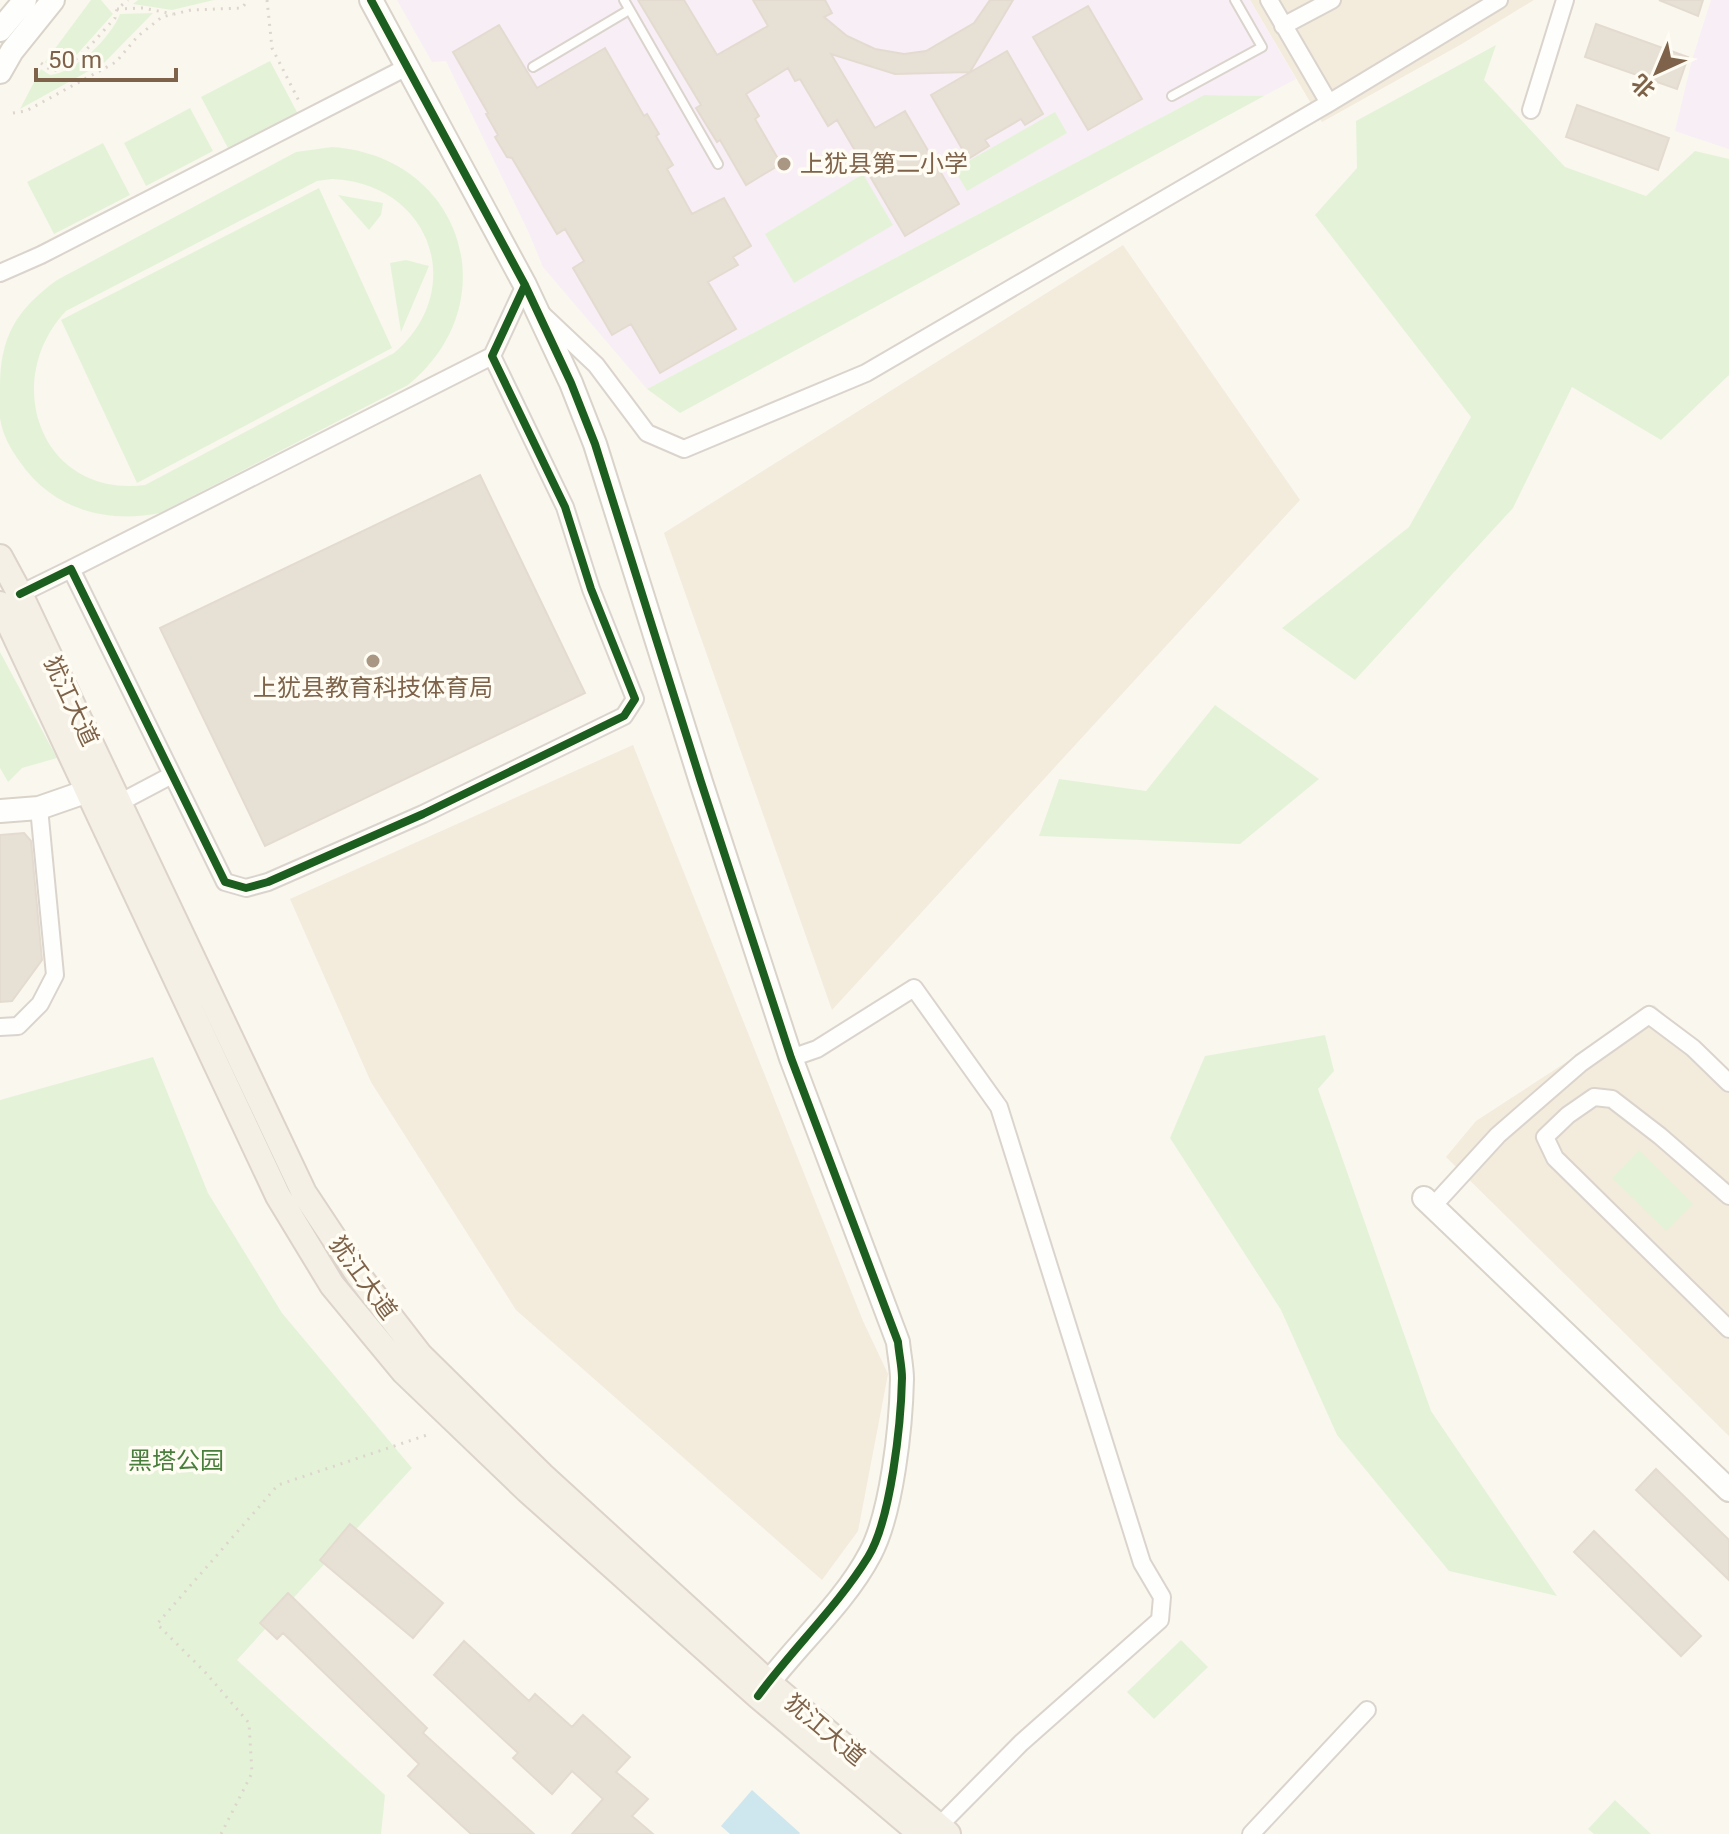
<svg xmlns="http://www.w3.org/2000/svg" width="1729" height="1834" font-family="Roboto,'Noto Sans SC',sans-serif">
<rect width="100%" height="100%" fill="#faf7ef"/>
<path fill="#f3ebdc" d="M1250,0h284l-74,45 -138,77z
M1123,245l177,255 -468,510 -168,-477z
M633,745l230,576 25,53 -30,157 -36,49 -306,-270 -145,-228 -81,-183z
M1654,1005l75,68v363l-283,-279 30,-36z"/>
<path fill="#f8eef6" d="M397,0h853l46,79 -32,17 -60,-1 -557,294 -104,-122 -14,-34 -83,-172 -14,1z
M1711,0h18v149l-54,-18 17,-71z"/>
<path fill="#e4f3d8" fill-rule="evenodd" d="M91,0h10l12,14 -41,46 -19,8 -8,-6z
M138,0h76l-42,10 -39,-6z
M153,13l-48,49 -85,47 21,-40 9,6c25,-2 61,-38 70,-61z
M1496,45l-12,35 81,87 81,29 49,-45 34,8v216l-68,65 -89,-53 -59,121 -158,172 -73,-52 127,-101 62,-110 -156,-202 42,-47 -1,-47z
M270,61l28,53 -69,36 -28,-53z
M1204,95l60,1 -584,317 -33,-24z
M190,108l23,43 -67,35 -22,-43z
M1055,112l12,21 -100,58 -13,-22z
M103,143l27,52 -76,39 -27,-52z
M332,147c131,9 177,156 76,238l-248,128c-54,11 -108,-4 -140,-51 -9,-12 -18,-28 -20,-44 0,-10 0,-21 0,-31 0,-50 16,-77 57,-107l239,-128zM332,179c98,4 137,110 62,174l-249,132c-104,13 -145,-104 -79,-174l251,-130z
M863,174l30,51 -99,58 -29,-49z
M319,188l73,160 -255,135 -76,-163z
M338,195l45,8 -2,12 -12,15z
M406,260l23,6 -28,66 -11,-69z
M0,652l57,106 -35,10 -14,14 -8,-14z
M1215,705l104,74 -79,65 -201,-8 20,-57 87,12z
M1325,1035l9,36 -16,18 113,322 126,185 -108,-25 -112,-136 -56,-125 -111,-172 35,-82z
M153,1057l55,136 74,120 130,155 -175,192 148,135 -4,39h-381v-734z
M1639,1150l54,54 -27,27 -54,-53z
M1181,1640l27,27 -54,52 -27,-27z
M1615,1800l36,34h-57l-6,-5z"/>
<path fill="#cee6ed" d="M752,1790l48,43 -1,1h-69l-9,-8z"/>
<path fill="#e7e0d5" stroke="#e4dbd0" stroke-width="2" d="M638,0h46l33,55 51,-29 -15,-26h72l7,13 -8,4 23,19 28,13 29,5 22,-3 48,-28 16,-23h23l-43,72 -75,2 -64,-20 44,74 30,-17 54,93 -54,32 -68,-116 -9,6 -28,-47 -5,2 -7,-13 -42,26 13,22 -4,3 26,45 -35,21 -26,-45 -3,2 -21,-34 5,-3z
M1659,0h44l-5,16z
M1088,6l54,93 -54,31 -55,-93z
M1596,24l92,33 -11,32 -92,-32z
M499,25l38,63 68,-40 39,68 3,-2 12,20 -3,2 17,29 -6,4 25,45 32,-16 27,48 -18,11 5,8 -30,17 28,47 -76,44 -29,-49 -19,11 -39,-67 11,-7 -19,-32 -8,5 -45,-76 -5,-1 -12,-20 3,-2 -12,-21 2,-1 -35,-61z
M1007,51l36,63 -18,11 -4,-6 -36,21 4,6 -21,13 -37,-64z
M1577,105l92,33 -11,32 -92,-33z
M480,475l105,218 -320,153 -105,-218z
M24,833l7,8 11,119 -30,41 -12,1v-167z
M1656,1469l73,71v40l-93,-90z
M350,1524l93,79 -30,35 -93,-78z
M1594,1531l107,105 -20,20 -107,-104z
M288,1593l139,135 -4,5 111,101h-63l-63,-58 11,-12 -136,-131 -6,6 -17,-16z
M464,1641l65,60 6,-7 37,33 11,-12 47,42 -14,15 32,27 -16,17 21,18h-81l31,-35 -31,-28 -20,23 -39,-36 5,-5 -84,-78z"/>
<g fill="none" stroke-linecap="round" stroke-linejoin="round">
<g stroke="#dad4cd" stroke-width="12">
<path id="lane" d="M624,0l94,164
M533,67l96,-57
M1172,96l90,-49 -27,-47"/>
</g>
<g stroke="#dad4cd" stroke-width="20">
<path id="street" d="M1269,0l60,103
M1283,26l49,-26
M1531,110l34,-110
M0,273l41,-18 366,-188
M543,315l53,50 51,68 37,16 182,-76 463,-270 170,-103
M71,569l421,-213
M20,594l51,-25 154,313 21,6 22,-6 155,-68 201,-98 11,-17 -44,-110 -26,-82 -73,-151 33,-71
M119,803l53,-28
M0,1027l18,-1 22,-22 15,-29 -16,-167
M791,1058l26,-9 97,-61 85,119 143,456 20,34 -2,23 -139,123 -82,83
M1729,1196l-69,-60 -48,-37 -18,-2 -26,18 -23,22 10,21 174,171
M1433,1206l65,-71 83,-72 68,-48 44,33 36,35
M1251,1834l116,-124"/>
</g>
<g stroke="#d9d3c9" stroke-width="26">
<path id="secondary" d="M371,0l154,285 46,98 24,61 106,338 90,276 107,284c1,12 4,25 4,37 -1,47 -10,134 -32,175 -26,50 -78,95 -111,141
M0,30l25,-30
M0,72l12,-21 41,-51
M0,811l39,-3 49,-17
M1424,1198l305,292"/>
</g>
<g stroke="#dcd3ca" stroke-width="28">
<path id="primary" d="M0,557l20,37 284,599 55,83 61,79 122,120 226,207 180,152
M0,604l278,592 54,89 72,87 123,118 231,206 163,138"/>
</g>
<path stroke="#ddd6ce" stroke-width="3" stroke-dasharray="2 6" stroke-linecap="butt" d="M267,0l5,48 28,55
M117,9l26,-1 30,6
M41,63l11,8c26,-6 45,-34 63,-53l2,-9 11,-9
M13,113l13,-2 90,-49 22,-26 24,-19 29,-7 51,-2 6,-8
M221,1834l31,-61 -3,-50 -44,-51 -48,-48 121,-139 152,-51"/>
<use href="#lane" stroke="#fefefd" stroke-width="8"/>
<use href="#street" stroke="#fefefd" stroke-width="16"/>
<use href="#secondary" stroke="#fefefd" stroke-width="22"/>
<use href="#primary" stroke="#f4f0e6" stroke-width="24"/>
<g stroke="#fffcf3" stroke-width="13">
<path id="cycleway" d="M371,0l154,285 46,98 24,61 106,338 90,276 107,284c1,12 4,25 4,36 -1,45 -11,142 -34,179 -31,50 -75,91 -110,139
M20,594l51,-25 154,313 21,6 22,-6 155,-68 201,-98 11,-17 -44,-110 -26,-82 -73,-151 33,-71"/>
</g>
<use href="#cycleway" stroke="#1b5e20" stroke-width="8"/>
</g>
<g fill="#a99683" stroke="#fffcf3" stroke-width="3">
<circle cx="784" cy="164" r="8"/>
<circle cx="373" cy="661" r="8"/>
</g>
<g text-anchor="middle" stroke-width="7" stroke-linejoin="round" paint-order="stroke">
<g font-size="24" fill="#7e6249" stroke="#fffcf3" text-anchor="start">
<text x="800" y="172">上犹县第二小学</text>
<text x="373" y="696" text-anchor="middle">上犹县教育科技体育局</text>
</g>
<g font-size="24" fill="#7e6249" stroke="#fffcf3">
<text transform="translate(71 701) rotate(65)" y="8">犹江大道</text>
<text transform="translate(363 1278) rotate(54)" y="8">犹江大道</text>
<text transform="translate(825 1730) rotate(40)" y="8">犹江大道</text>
</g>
<g font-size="24" fill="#487f3c" stroke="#fffcf3">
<text x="176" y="1469">黑塔公园</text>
</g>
</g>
<g transform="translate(1657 72) rotate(224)" stroke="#fffcf3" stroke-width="6" paint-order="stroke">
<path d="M0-6L14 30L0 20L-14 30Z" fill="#7e6249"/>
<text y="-12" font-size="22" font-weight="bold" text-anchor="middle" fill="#7e6249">北</text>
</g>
<path d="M36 68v12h140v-12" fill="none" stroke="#7e6249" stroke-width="4"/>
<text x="48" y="68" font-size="24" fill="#7e6249" stroke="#fffcf3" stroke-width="6" paint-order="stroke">50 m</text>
</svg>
